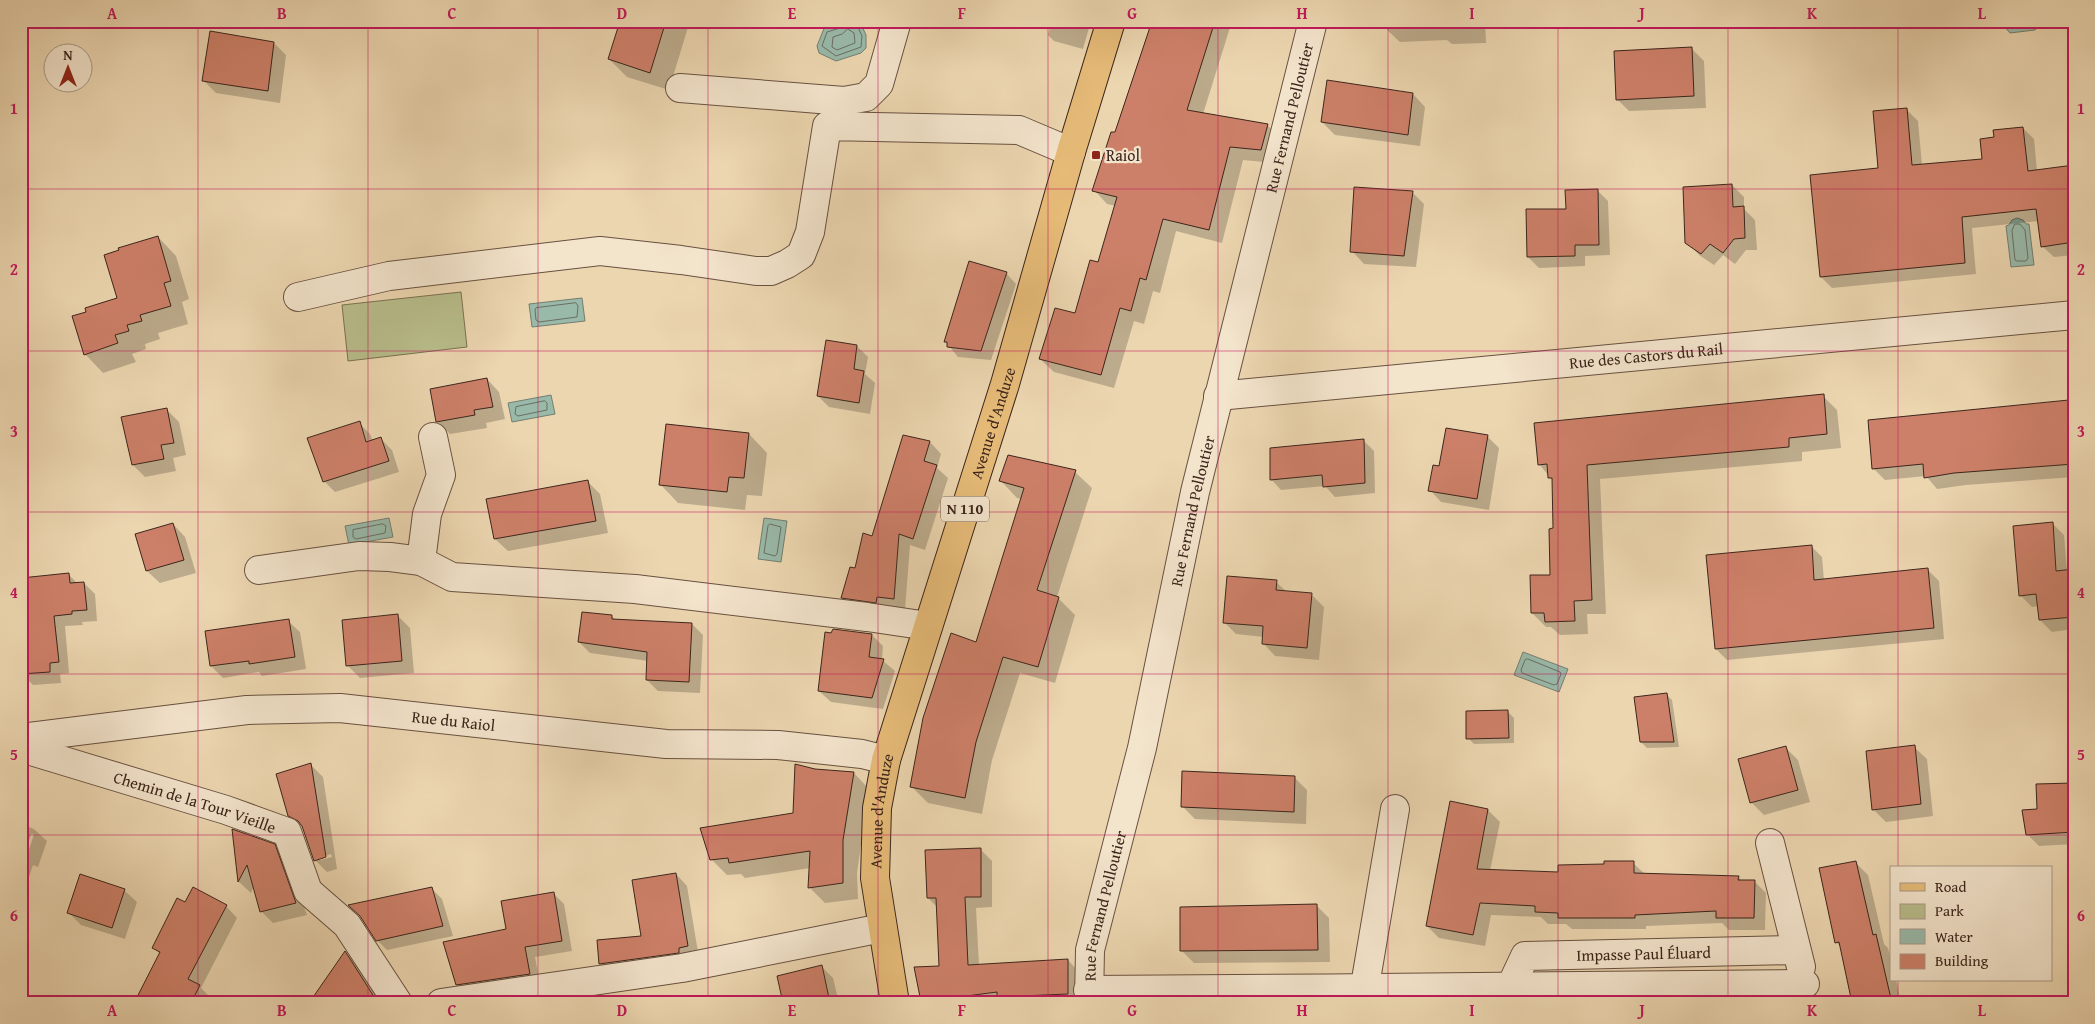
<svg xmlns="http://www.w3.org/2000/svg" width="2095" height="1024" font-family="'Gentium Book Plus',serif">
<rect width="100%" height="100%" fill="#ecd6b0"/>
<filter id="stains"><feTurbulence type="fractalNoise" baseFrequency=".004" numOctaves="4"/><feColorMatrix values="0 0 0 0 .2 0 0 0 0 .09 0 0 0 0 .02 0 0 0 .5 -.17"/></filter>
<radialGradient id="worn" r=".72"><stop offset=".6" stop-color="#630" stop-opacity="0"/><stop offset="1" stop-color="#630" stop-opacity=".3"/></radialGradient>
<path fill="#b8bd8b" stroke="#7a7153" d="M461,292l6,55 -119,14 -6,-56z"/>
<path fill="#99b9a9" stroke="#747e70" d="M1996,21h47l-8,9 -25,3 -6,-7 -8,-2z
M841,22h14l6,2 5,11v13l-5,5 -25,8 -17,-8 -2,-7 8,-20z
M2017,218l6,2 3,4h3l5,41 -23,2 -5,-41 3,-1 3,-5z
M582,298l3,23 -53,6 -3,-23z
M551,395l4,19 -43,8 -4,-19z
M389,518l4,19 -44,8 -4,-19z
M764,518l23,3 -6,41 -23,-3z
M1523,652l45,17 -9,23 -45,-17z"/>
<path fill="#0003" fill-rule="evenodd" d="M621,21h77l-2,6h-8l-19,63 -42,-13 -18,-18z
M1052,21h39l-8,28 -29,-8 -6,-6z
M1153,21h79l-29,93 64,11 14,13 -7,25 -31,-3 -21,83 -46,-12 -16,62 -7,-2 -9,33 -10,-3 -20,67 -60,-16 -14,-13 36,-44 23,-51 17,-58 -9,-2 -13,-14 22,-57z
M1387,21h98l1,22 -34,1 -5,-4 -47,2 -13,-12z
M274,43l12,12 -6,48 -64,-10 -12,-12z
M1691,48l13,13 2,47 -77,3 -12,-12z
M1413,94l12,13 -5,39 -85,-11 -13,-13z
M1907,110l11,11 4,44 61,-5 12,-22 28,-10 11,11 3,32 37,-5v89l-20,2 -12,-11 -3,-25 -67,7 4,46 -144,14 -11,-11 58,-108z
M1732,185l12,12v12l11,11 2,30h-11l-11,14 -12,-9 -9,10 -15,-10 -12,-13z
M1597,190l11,11 2,54 -25,1v10l-46,2 -11,-11 39,-47z
M1412,192l12,12 -8,63 -52,-3 -12,-13z
M158,237l18,19 13,43 -7,3 6,22 -30,9 2,6 -15,5 1,5 -14,5 4,8 -33,11 -18,-19 2,-42 31,-13 3,-49z
M1006,273l10,11 -25,76 -33,-3 -13,-16z
M857,346l11,11 -3,17 10,9 -5,31 -41,-7 -11,-11z
M21,355l7,7 -4,26 -3,-1z
M487,379l12,13 6,27 -19,4 1,5 -37,6 -13,-13z
M1823,396l14,14 4,38 -39,4v9l-202,18 6,135h-19l1,20 -28,1 -9,-8h-5l-14,-14 19,-37 4,-47 -2,-48 -14,-17z
M2074,401v76l-108,8 -29,4 -11,-13 -41,4 -12,-12 -4,-47z
M166,409l13,13 7,33 -13,3 3,13 -31,6 -12,-12 -10,-47z
M359,423l11,11 3,7 8,-2 11,11 7,22 -64,20 -11,-11z
M749,434l18,19 -5,43 -15,-1 -2,15 -67,-7 -18,-19z
M1487,436l12,12 -10,62 -48,-8 -11,-12 10,-23z
M1363,440l11,11 1,42 -40,4 -10,-11 -44,4 -10,-11z
M930,442l11,12 -4,14 11,10 -23,72 -15,-5 -5,65h-51l-11,-12 29,-61z
M1075,472l17,16 -35,109 18,18 -20,68 -35,-10 -28,87 -10,54 -54,-11 -17,-17 65,-143 46,-144 -5,-1 -16,-17z
M588,482l12,12 8,39 -100,18 -13,-12z
M2052,523l12,12 3,36 7,-1v59l-22,3 -12,-12 -1,-14 -7,1 -12,-12z
M173,524l12,13 11,36 -36,10 -13,-12z
M1811,546l11,11 2,24 104,-11 11,11 5,58 -217,21 -11,-11z
M69,575l8,8h7l11,11 2,27 -15,1 1,3 -18,1 4,47 -9,1 1,9 -28,2 -11,-11z
M1276,582l11,10 24,2 13,13 -5,53 -44,-4 -12,-13 1,-6 -28,-3 -12,-12z
M398,616l12,12 4,45 -54,5 -13,-13z
M612,617l4,3 76,4 11,11 -3,58 -42,-2 -11,-11 1,-19 -58,-8 -11,-11z
M288,621l12,11 6,37 -44,7 -3,-4 -36,6 -12,-12 -5,-33z
M872,635l11,11 -1,14 13,11 -12,38 -52,-7 -12,-11z
M1666,694l6,6 7,47 -32,1 -6,-6z
M1508,712l6,6v25l-40,1 -6,-6z
M1785,747l13,13 12,42 -46,13 -13,-13z
M1914,747l13,12 6,57 -47,6 -13,-13z
M311,765l12,12 14,92 -10,3 -12,-12 -11,-32 -14,-13zM331,854l1,3 -12,3v-2z
M815,770l39,3 15,16 -12,84 1,26 -33,4 -15,-15v-20l-65,10 -4,-4 -14,1 -16,-16 84,-45z
M1295,778l12,12 -1,34 -111,-5 -13,-13z
M2074,784v60l-35,2 -12,-12 12,-24z
M1451,803l37,7 12,12 -10,49 69,3 74,-11 12,11 93,3 4,4h12l12,12 -1,37h-36l-7,-7 -76,3v3h-74l-6,-5h-18l-7,-7 -50,-2 -6,31 -46,-8 -12,-12z
M21,824l13,5 13,12 -9,26 -5,-2 -12,36zM31,834h3l-9,28 -2,-1z
M233,831l41,14 12,13 21,57 -34,8 -12,-12 -7,-25 -3,7 -12,-11z
M981,850l11,11v46l-16,1 3,57 89,-5 11,12v31h-157l-6,-35 24,-1 -3,-60 -9,-9z
M1855,862l13,13 16,69 4,4 3,13v19h5l5,23h-49l-11,-56 -5,-5z
M676,874l11,12 12,72 -88,17 -11,-11 42,-27z
M432,889l10,10 11,37 -66,14 -10,-10z
M124,890l13,12 -12,37 -44,-14 -12,-12z
M554,894l10,10 8,47 -37,6 5,27 -72,11 -11,-11 50,-54z
M185,904l41,2 11,12 -36,70 10,10 -3,5h-73l25,-49 -6,-6z
M1316,905l13,13 1,44 -136,1 -12,-12z
M346,953l10,11 18,28 4,11h-68z
M821,966l12,12 6,25h-54z"/>
<g fill="none" stroke-linecap="round" stroke-linejoin="round">
<path stroke="#6a6f62" stroke-width="1" d="M842,21l-2,7 -13,4 -5,14 14,10 25,-9 1,-11 -7,-15
M848,29l6,4 1,10 -18,7 -5,-3 1,-10 9,-3z
M2015,224h5l5,6 3,28 -2,3h-9l-2,-1 -3,-29z
M576,303l2,3 -1,11 -38,5 -3,-2 -1,-10 1,-2z
M545,401l2,2v7l-29,6 -3,-2 1,-7z
M383,524l3,2 -1,7 -29,6 -3,-2v-7z
M770,524l11,3 -4,27 -2,2 -11,-3 4,-27z
M1528,659l32,13 1,2 -4,10 -3,1 -32,-12 -1,-3 4,-10z"/>
</g>
<path fill="#cd8069" stroke="#3c251b" d="M620,21h46l-16,52 -42,-14z
M1152,21h63l-28,89 81,14 -7,26 -31,-3 -21,83 -46,-11 -17,61 -6,-2 -9,33 -11,-3 -19,67 -62,-16 16,-51 20,5 15,-53 8,2 19,-65 -25,-6 19,-59h4z
M210,31l64,11 -6,49 -66,-10z
M1692,47l2,49 -78,4 -2,-49z
M1327,80l86,13 -5,42 -87,-13z
M1907,108l5,57 70,-6 -2,-20 14,-2 -1,-7 30,-3 5,44 46,-6v41h-4l4,36 -33,5 -5,-38 -74,8 3,46 -145,14 -10,-102 68,-7 -5,-57z
M1732,184l1,23 11,-1 1,32 -11,1 -11,14 -13,-9 -9,10 -16,-11 -2,-56z
M1354,187l59,4 -9,65 -54,-4z
M1598,189l1,56h-24v11l-48,1 -1,-48h40l-1,-19z
M158,236l13,45 -7,2 7,23 -31,9 2,6 -15,4 2,6 -14,4 3,8 -34,12 -12,-39 14,-4 -1,-4 32,-10 -13,-43 15,-5 -1,-2z
M969,261l38,11 -26,79 -34,-4v-5h-3z
M826,340l31,5 -3,24 10,2 -5,32 -42,-7z
M487,378l6,29 -19,3 1,5 -39,7 -6,-33z
M1824,394l3,40 -38,4v9l-202,18 5,135 -18,1 1,20 -30,1 -1,-9h-13l-1,-38h20l-1,-46 4,-1 -1,-50h-4l-1,-14 -9,1 -4,-42z
M2069,400l5,64 -120,9 -30,5 -1,-14 -51,5 -4,-49z
M167,408l7,35 -13,2 3,14 -32,6 -11,-48z
M360,421l6,21 15,-5 8,24 -66,21 -16,-44z
M666,424l83,9 -5,45 -15,-1 -2,15 -68,-7z
M1446,428l42,7 -11,64 -49,-8 5,-26 6,1z
M903,435l27,6 -6,20 13,4 -24,74 -14,-5 -5,65 -17,-2 -1,6 -35,-5 9,-31 5,1 8,-35 9,3z
M1364,439l1,44 -42,4 -1,-12 -52,5v-32z
M1008,455l68,15 -39,120 22,7 -21,70 -35,-10 -27,85 -11,56 -55,-11 13,-69 28,-85 25,9 48,-154 -25,-7z
M588,480l8,41 -102,18 -8,-40z
M2053,522l3,49 18,-2v48l-35,3 -3,-26 -17,2 -6,-70z
M173,523l11,37 -38,11 -11,-37z
M1812,545l2,35 114,-12 6,60 -219,21 -9,-94z
M69,573l1,10 14,-1 3,28 -15,1v3l-18,2 5,46 -9,1v9l-29,2v-96z
M1227,576l50,4 -1,10 36,3 -5,55 -45,-4 1,-18 -40,-3z
M582,612l30,3v4l80,4 -3,59 -43,-2 1,-28 -69,-10z
M398,614l4,47 -56,5 -4,-46z
M289,619l6,38 -46,7v-3l-39,5 -5,-35z
M833,629l39,5 -3,23 15,2 -12,39 -54,-7 7,-59 6,1z
M1667,693l7,49h-34l-6,-45z
M1508,710l1,28 -43,1v-28z
M1915,745l6,59 -49,6 -6,-59z
M1786,746l12,44 -48,13 -12,-44z
M311,763l15,94 -12,4 -12,-35 -4,-5 -10,-5 -12,-42z
M795,764l20,5 39,3 -11,68v43l-35,5 2,-37 -81,12 -1,-5 -18,2 -10,-32 93,-15z
M1182,771l113,5 -1,36 -113,-5z
M2074,783v49l-48,3 -4,-25 15,-1 -1,-25z
M1450,801l38,8 -11,60 81,3v-7l46,-1v-3h30v12l105,3 -1,4h17l-1,38h-38v-7l-81,4v3h-77v-5l-23,-1v-6l-55,-3 -7,32 -47,-9z
M232,829l43,15 21,59 -36,9 -13,-47 -9,17z
M981,848v49h-16l3,68 100,-6v35l-71,3v-5l-76,10 -7,-35 25,-1 -3,-68h-9l-2,-48z
M1856,861l17,74 3,-1 16,69h-40l-13,-61 -4,1 -16,-75z
M676,873l12,73 -9,2v5l-80,11 -2,-24 44,-4 -9,-56z
M80,874l45,15 -13,39 -45,-15z
M193,887l34,18 -39,74 12,6 -9,18h-57l26,-51 -8,-4 25,-50 8,4z
M432,887l11,39 -67,15 -16,-25 -12,-11z
M554,892l8,49 -37,6 5,27 -74,11 -13,-43 63,-13 -5,-28z
M1317,904l1,46 -138,1v-44z
M345,951l33,52h-69z
M822,965l8,38h-47l-6,-27z"/>
<g fill="none" stroke-linecap="round" stroke-linejoin="round">
<g stroke="#685140" stroke-width="30">
<g id="minor">
<path d="M680,88l164,13 22,-4 13,-13 18,-63"/>
<path d="M298,297l91,-21 211,-25 81,9 75,11h15l16,-7 14,-9 9,-23 17,-106 192,4 52,22"/>
<path id="s1" d="M1218,396l856,-81"/>
<path d="M421,561l6,-47 14,-39 -8,-38"/>
<path d="M259,570l100,-14 31,1 31,4 31,16 183,12 232,28 61,9"/>
<path id="s2" d="M21,738l226,-28 93,-2 326,36 112,1 84,9 24,6"/>
<path id="s3" d="M21,748l205,62 61,22 21,59 39,34 51,78"/>
<path d="M1770,843l31,124"/>
<path id="s4" d="M1510,988l15,-32 271,-6"/>
<path d="M1088,990c239,-2 478,-2 717,-6"/>
<path d="M441,1003l241,-35 200,-40"/>
<path id="s5" d="M1089,1003l1,-53 52,-202 53,-256 118,-471"/>
<path d="M1362,1003l33,-194"/>
</g>
</g>
<g stroke="#3c251b" stroke-width="30">
<g id="major">
<path id="s6" d="M895,1003l-20,-125 2,-70 9,-48 119,-376 66,-232 40,-131"/>
</g>
</g>
<use href="#minor" stroke="#f3e4cc" stroke-width="28"/>
<use href="#major" stroke="#e6bb78" stroke-width="28"/>
</g>
<path fill="none" stroke="#c2185b" stroke-width="1" stroke-opacity="0.55" d="M198,21v982M368,21v982M538,21v982M708,21v982M878,21v982M1048,21v982M1218,21v982M1388,21v982M1558,21v982M1728,21v982M1898,21v847M21,189h2053M21,351h2053M21,512h2053M21,674h2053M21,835h2053M1898,980v23"/>
<rect fill="#8f2418" stroke="#f3e4cc" stroke-width="2" x="1091" y="150" width="10" height="10" rx="2.5"/>
<g text-anchor="middle" stroke-width="4.5" stroke-linejoin="round" paint-order="stroke">
<rect fill="#f3e4cc" stroke="#735e50" stroke-width="1" x="941" y="496.5" width="48" height="25" rx="4"/>
<g font-size="15" font-weight="bold" fill="#3c251b">
<text x="965" y="514">N 110</text>
</g>
<g font-size="16" fill="#3c251b" stroke="#f3e4cc">
<text dy="6" stroke="none"><textPath href="#s5" startOffset="909">Rue Fernand Pelloutier</textPath></text>
<text dy="6" stroke="none"><textPath href="#s1" startOffset="430">Rue des Castors du Rail</textPath></text>
<text dy="6" stroke="none"><textPath href="#s6" startOffset="599">Avenue d'Anduze</textPath></text>
<text dy="6" stroke="none"><textPath href="#s5" startOffset="504">Rue Fernand Pelloutier</textPath></text>
<text dy="6" stroke="none"><textPath href="#s2" startOffset="435">Rue du Raiol</textPath></text>
<text dy="6" stroke="none"><textPath href="#s3" startOffset="182">Chemin de la Tour Vieille</textPath></text>
<text dy="6" stroke="none"><textPath href="#s6" startOffset="194">Avenue d'Anduze</textPath></text>
<text dy="6" stroke="none"><textPath href="#s5" startOffset="99">Rue Fernand Pelloutier</textPath></text>
<text dy="6" stroke="none"><textPath href="#s4" startOffset="154">Impasse Paul Éluard</textPath></text>
</g>
<g font-size="16" fill="#3c251b" stroke="#f3e4cc" text-anchor="start">
<text x="1106" y="161">Raiol</text>
</g>
</g>
<rect width="2095" height="1024" fill="none" stroke="#ecd6b0" stroke-width="55"/>
<rect x="1890" y="866" width="162" height="115" fill="#f3e4cc" stroke="#aa9885"/>
<rect x="1900" y="883" width="25" height="8" fill="#e6bb78" stroke="#aa9885"/>
<text x="1935" y="892" font-size="15" fill="#3c251b">Road</text>
<rect x="1900" y="904" width="25" height="15" fill="#b8bd8b" stroke="#aa9885"/>
<text x="1935" y="916" font-size="15" fill="#3c251b">Park</text>
<rect x="1900" y="929" width="25" height="15" fill="#99b9a9" stroke="#aa9885"/>
<text x="1935" y="942" font-size="15" fill="#3c251b">Water</text>
<rect x="1900" y="954" width="25" height="15" fill="#cd8069" stroke="#aa9885"/>
<text x="1935" y="966" font-size="15" fill="#3c251b">Building</text>
<g transform="translate(68 68)"><circle r="24" fill="#f3e4cc" stroke="#aa9885"/>
<path d="M0-4L9 19L0 12L-9 19Z" fill="#8f2418"/>
<text y="-8" font-size="14" font-weight="bold" text-anchor="middle" fill="#3c251b">N</text>
</g>
<rect x="28" y="28" width="2040" height="968" fill="none" stroke="#c2185b" stroke-width="2"/>
<g font-size="16" text-anchor="middle" font-weight="bold" fill="#c2185b">
<text x="112" y="19">A</text>
<text x="282" y="19">B</text>
<text x="452" y="19">C</text>
<text x="622" y="19">D</text>
<text x="792" y="19">E</text>
<text x="962" y="19">F</text>
<text x="1132" y="19">G</text>
<text x="1302" y="19">H</text>
<text x="1472" y="19">I</text>
<text x="1642" y="19">J</text>
<text x="1812" y="19">K</text>
<text x="1982" y="19">L</text>
<text x="14" y="114">1</text>
<text x="2081" y="114">1</text>
<text x="14" y="275">2</text>
<text x="2081" y="275">2</text>
<text x="14" y="437">3</text>
<text x="2081" y="437">3</text>
<text x="14" y="598">4</text>
<text x="2081" y="598">4</text>
<text x="14" y="760">5</text>
<text x="2081" y="760">5</text>
<text x="14" y="921">6</text>
<text x="2081" y="921">6</text>
<text x="112" y="1016">A</text>
<text x="282" y="1016">B</text>
<text x="452" y="1016">C</text>
<text x="622" y="1016">D</text>
<text x="792" y="1016">E</text>
<text x="962" y="1016">F</text>
<text x="1132" y="1016">G</text>
<text x="1302" y="1016">H</text>
<text x="1472" y="1016">I</text>
<text x="1642" y="1016">J</text>
<text x="1812" y="1016">K</text>
<text x="1982" y="1016">L</text>
</g>
<rect width="100%" height="100%" filter="url(#stains)"/>
<rect width="100%" height="100%" fill="url(#worn)"/>
</svg>
